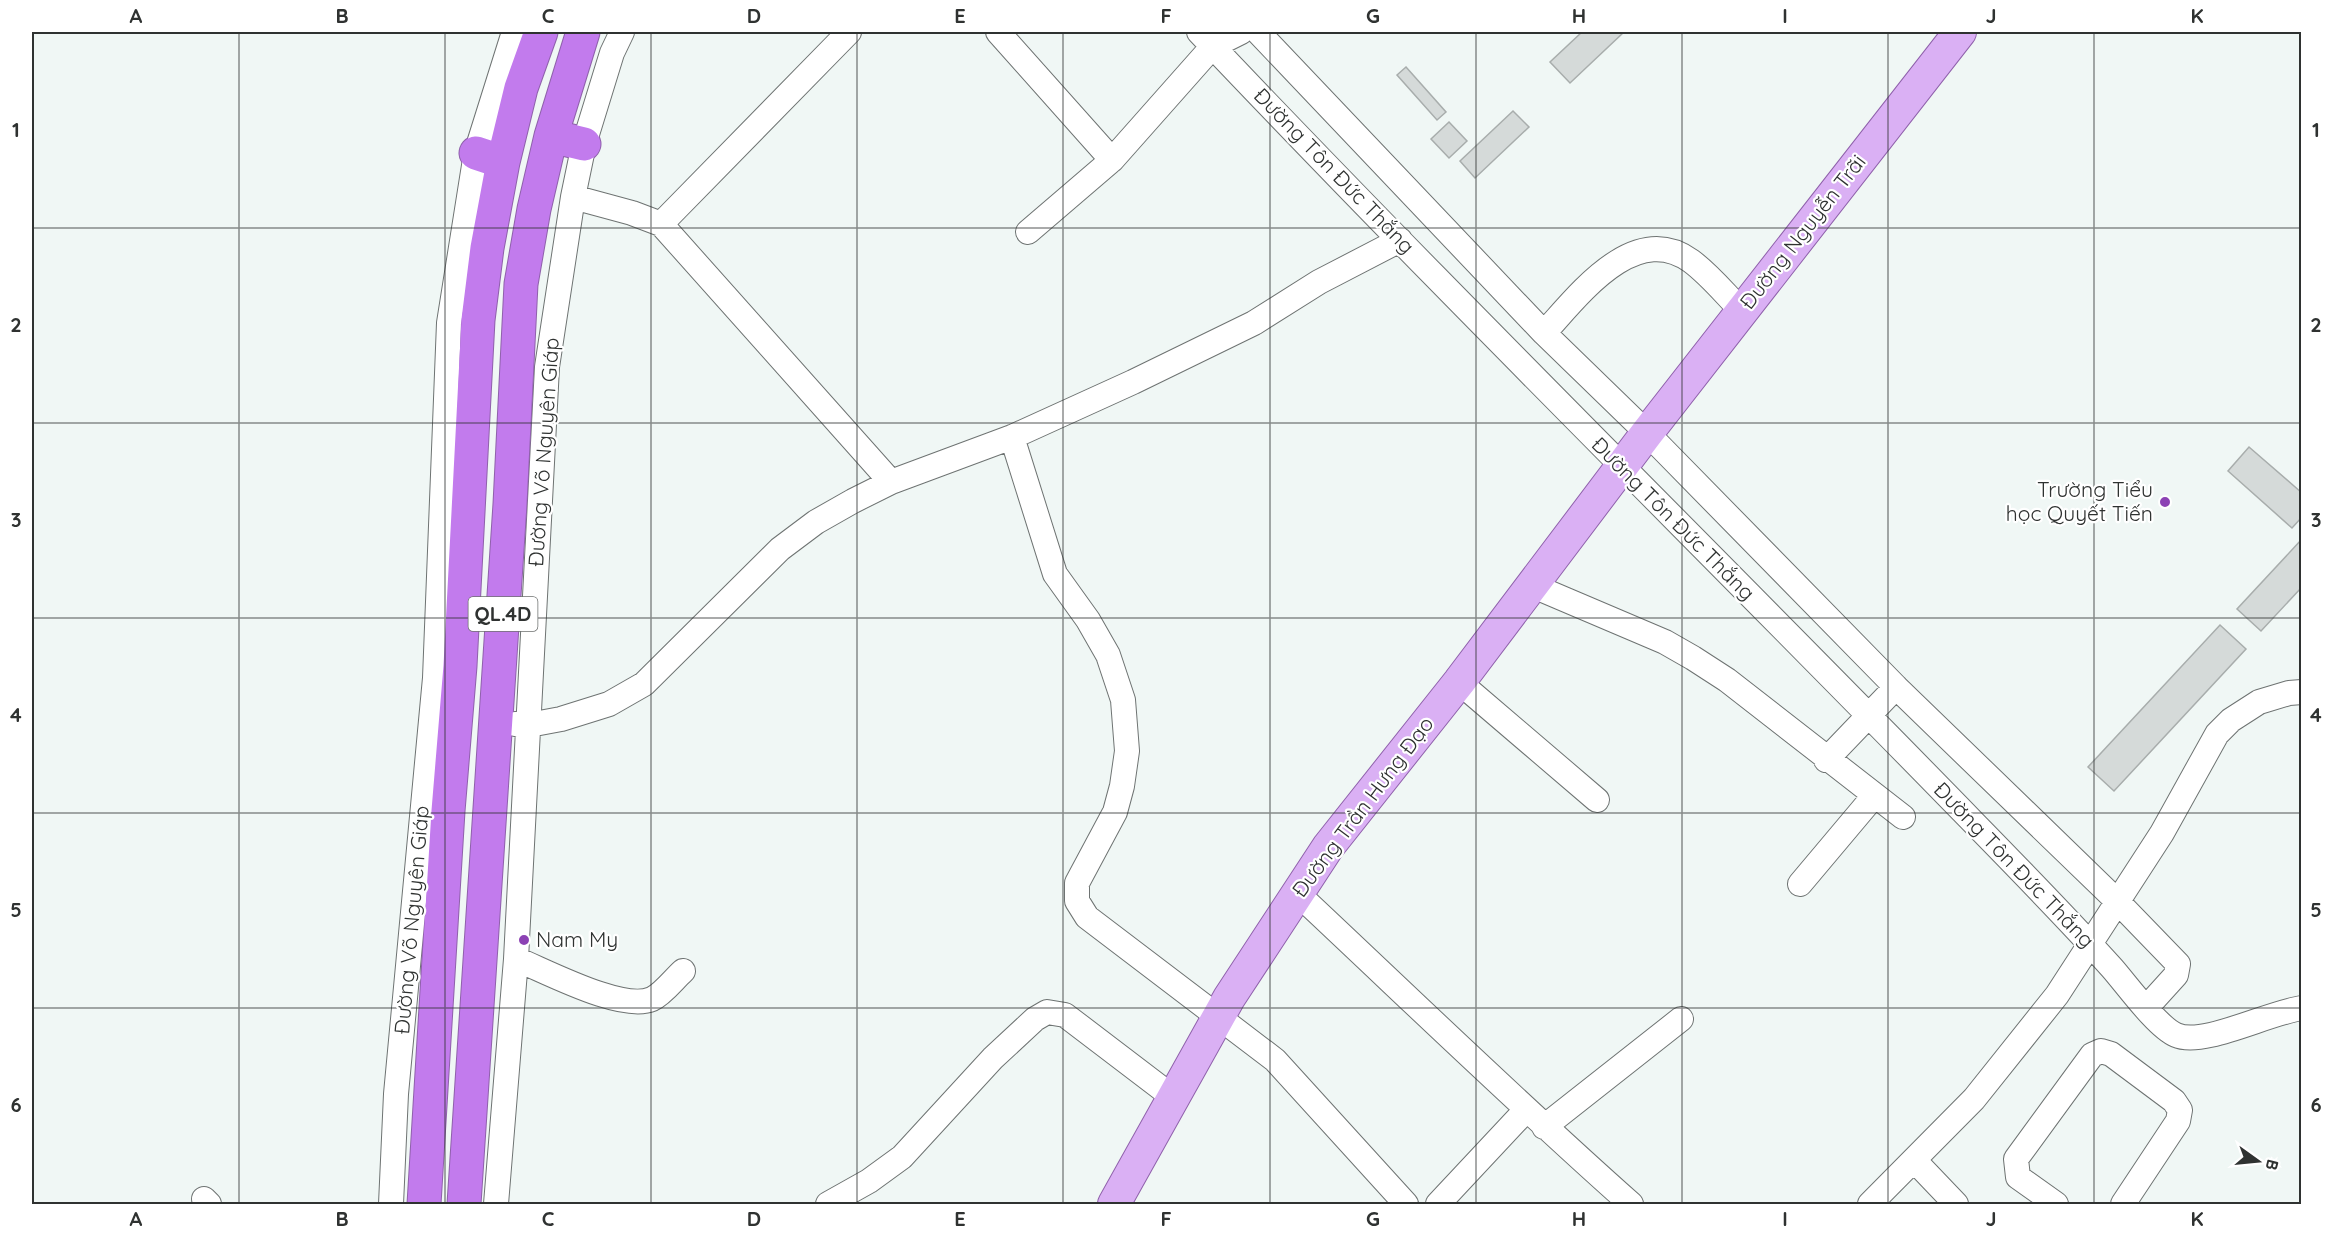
<svg xmlns="http://www.w3.org/2000/svg" width="2333" height="1236" font-family="Quicksand,sans-serif">
<rect width="100%" height="100%" fill="#f0f7f5"/>
<path fill="#d5dad9" stroke="#a8adac" stroke-width="1.5" d="M1582,32h42l-54,51 -20,-21z
M1406,67l40,45 -9,8 -40,-45z
M1513,111l16,16 -54,51 -15,-17z
M1449,122l18,19 -18,17 -18,-19z
M2249,447l53,46v24l-10,11 -64,-57z
M2302,539v48l-41,44 -24,-22z
M2220,625l26,24 -132,142 -26,-24z"/>
<g fill="none" stroke-linecap="round" stroke-linejoin="round">
<g stroke="#6e7372" stroke-width="26">
<path id="minor" d="M998,32l114,128
M1199,32c254,268 518,527 775,791 47,48 94,96 138,145 15,17 45,59 64,67 27,12 91,-22 126,-27
M1258,32l286,301 103,100 249,254 221,214 61,63 -2,11 -29,32
M573,197l59,16 29,11 230,258
M661,224l188,-192
M1028,232l84,-72 101,-114 28,-14
M1544,333c34,-37 90,-113 147,-72 19,14 34,33 50,49
M1012,437l43,137 33,46 20,35 15,45 4,51 -5,35 -7,26 -38,71v18l10,16 188,143 131,144
M1531,585l134,57 28,16 34,22 176,137
M1459,682l138,118
M515,724l14,1 32,-6 48,-15 35,-20 136,-135 36,-27 37,-21 38,-19 121,-45 121,-55 121,-59 65,-41 81,-42
M1826,760l70,-73
M1800,884l74,-88
M1297,893c111,104 220,210 334,311
M516,959c30,12 106,53 136,40 11,-5 22,-20 31,-28
M1544,1127l137,-108
M1914,1160l42,44
M204,1199l5,5
M391,1204l5,-110 39,-416 14,-355 27,-170 38,-121
M496,1204l20,-245 31,-592 26,-170 11,-53 28,-91 10,-21
M828,1204l41,-23 33,-24 91,-99 42,-39 12,-7 18,3 109,83
M1438,1204l88,-94
M1870,1204l104,-105 83,-104 105,-162 55,-99 14,-14 28,-18 30,-9 13,-1
M2056,1204l-38,-27 -2,-18 76,-104 9,-4 10,3 63,47 6,9 -2,11 -55,83"/>
</g>
<g stroke="#8f61ab" stroke-width="34">
<path id="major" d="M1114,1204l115,-206 99,-151 131,-165 188,-249 313,-401"/>
</g>
<g stroke="#8f61ab" stroke-width="35">
<path id="highway" d="M551,136l33,8
M476,153l27,9
M424,1204l24,-393 12,-145 18,-346 9,-72 16,-86 18,-74 20,-56
M464,1204l46,-700 11,-220 13,-75 17,-73 32,-104"/>
</g>
<use href="#minor" stroke="#fff" stroke-width="24"/>
<use href="#major" stroke="#dab0f4" stroke-width="32"/>
<use href="#highway" stroke="#c27bed" stroke-width="33"/>
</g>
<path fill="none" stroke="#2f3231" stroke-width="1.5" stroke-opacity="0.55" d="M239,32v1172M445,32v1172M651,32v1172M857,32v1172M1063,32v1172M1270,32v1172M1476,32v1172M1682,32v1172M1888,32v1172M2094,32v1172M32,228h2270M32,423h2270M32,618h2270M32,813h2270M32,1008h2270"/>
<g fill="#8c42b4" stroke="#fff" stroke-width="2">
<circle cx="2165" cy="502" r="6"/>
<circle cx="524" cy="940" r="6"/>
</g>
<g text-anchor="middle" stroke-width="4.5" stroke-linejoin="round" paint-order="stroke">
<rect fill="#fff" stroke="#6d706f" stroke-width="1.5" x="468.5" y="597" width="69" height="34" rx="4.5"/>
<g font-size="20" font-weight="bold" fill="#2f3231">
<text x="503" y="621">QL.4D</text>
</g>
<g font-size="21" fill="#2f3231" stroke="#fff">
<text transform="translate(1334 171) rotate(46)" y="7">Đường Tôn Đức Thắng</text>
<text transform="translate(1803 232) rotate(-52)" y="7">Đường Nguyễn Trãi</text>
<text transform="translate(544 452) rotate(-86)" y="7">Đường Võ Nguyên Giáp</text>
<text transform="translate(1673 519) rotate(45)" y="7">Đường Tôn Đức Thắng</text>
<text transform="translate(1363 807) rotate(-53)" y="7">Đường Trần Hưng Đạo</text>
<text transform="translate(2014 865) rotate(46)" y="7">Đường Tôn Đức Thắng</text>
<text transform="translate(412 920) rotate(-85)" y="7">Đường Võ Nguyên Giáp</text>
</g>
<g font-size="21" fill="#2f3231" stroke="#fff" text-anchor="end">
<text x="2153" y="497">Trường Tiểu<tspan x="2153" dy="24">học Quyết Tiến</tspan></text>
<text x="536" y="947" text-anchor="start">Nam My</text>
</g>
</g>
<rect width="2333" height="1236" fill="none" stroke="#ffffff" stroke-width="66"/>
<g transform="translate(2258 1161) rotate(105)" stroke="#ffffff" stroke-width="4.5" paint-order="stroke">
<path d="M0-4.5L10 22L0 15L-10 22Z" fill="#2f3231"/>
<text y="-9" font-size="16" font-weight="bold" text-anchor="middle" fill="#2f3231">B</text>
</g>
<rect x="33" y="33" width="2267" height="1170" fill="none" stroke="#2f3231" stroke-width="2"/>
<g font-size="20" text-anchor="middle" font-weight="bold" fill="#2f3231">
<text x="136" y="23">A</text>
<text x="342" y="23">B</text>
<text x="548" y="23">C</text>
<text x="754" y="23">D</text>
<text x="960" y="23">E</text>
<text x="1166" y="23">F</text>
<text x="1373" y="23">G</text>
<text x="1579" y="23">H</text>
<text x="1785" y="23">I</text>
<text x="1991" y="23">J</text>
<text x="2197" y="23">K</text>
<text x="16" y="137">1</text>
<text x="2316" y="137">1</text>
<text x="16" y="332">2</text>
<text x="2316" y="332">2</text>
<text x="16" y="527">3</text>
<text x="2316" y="527">3</text>
<text x="16" y="722">4</text>
<text x="2316" y="722">4</text>
<text x="16" y="917">5</text>
<text x="2316" y="917">5</text>
<text x="16" y="1112">6</text>
<text x="2316" y="1112">6</text>
<text x="136" y="1226">A</text>
<text x="342" y="1226">B</text>
<text x="548" y="1226">C</text>
<text x="754" y="1226">D</text>
<text x="960" y="1226">E</text>
<text x="1166" y="1226">F</text>
<text x="1373" y="1226">G</text>
<text x="1579" y="1226">H</text>
<text x="1785" y="1226">I</text>
<text x="1991" y="1226">J</text>
<text x="2197" y="1226">K</text>
</g>
</svg>
